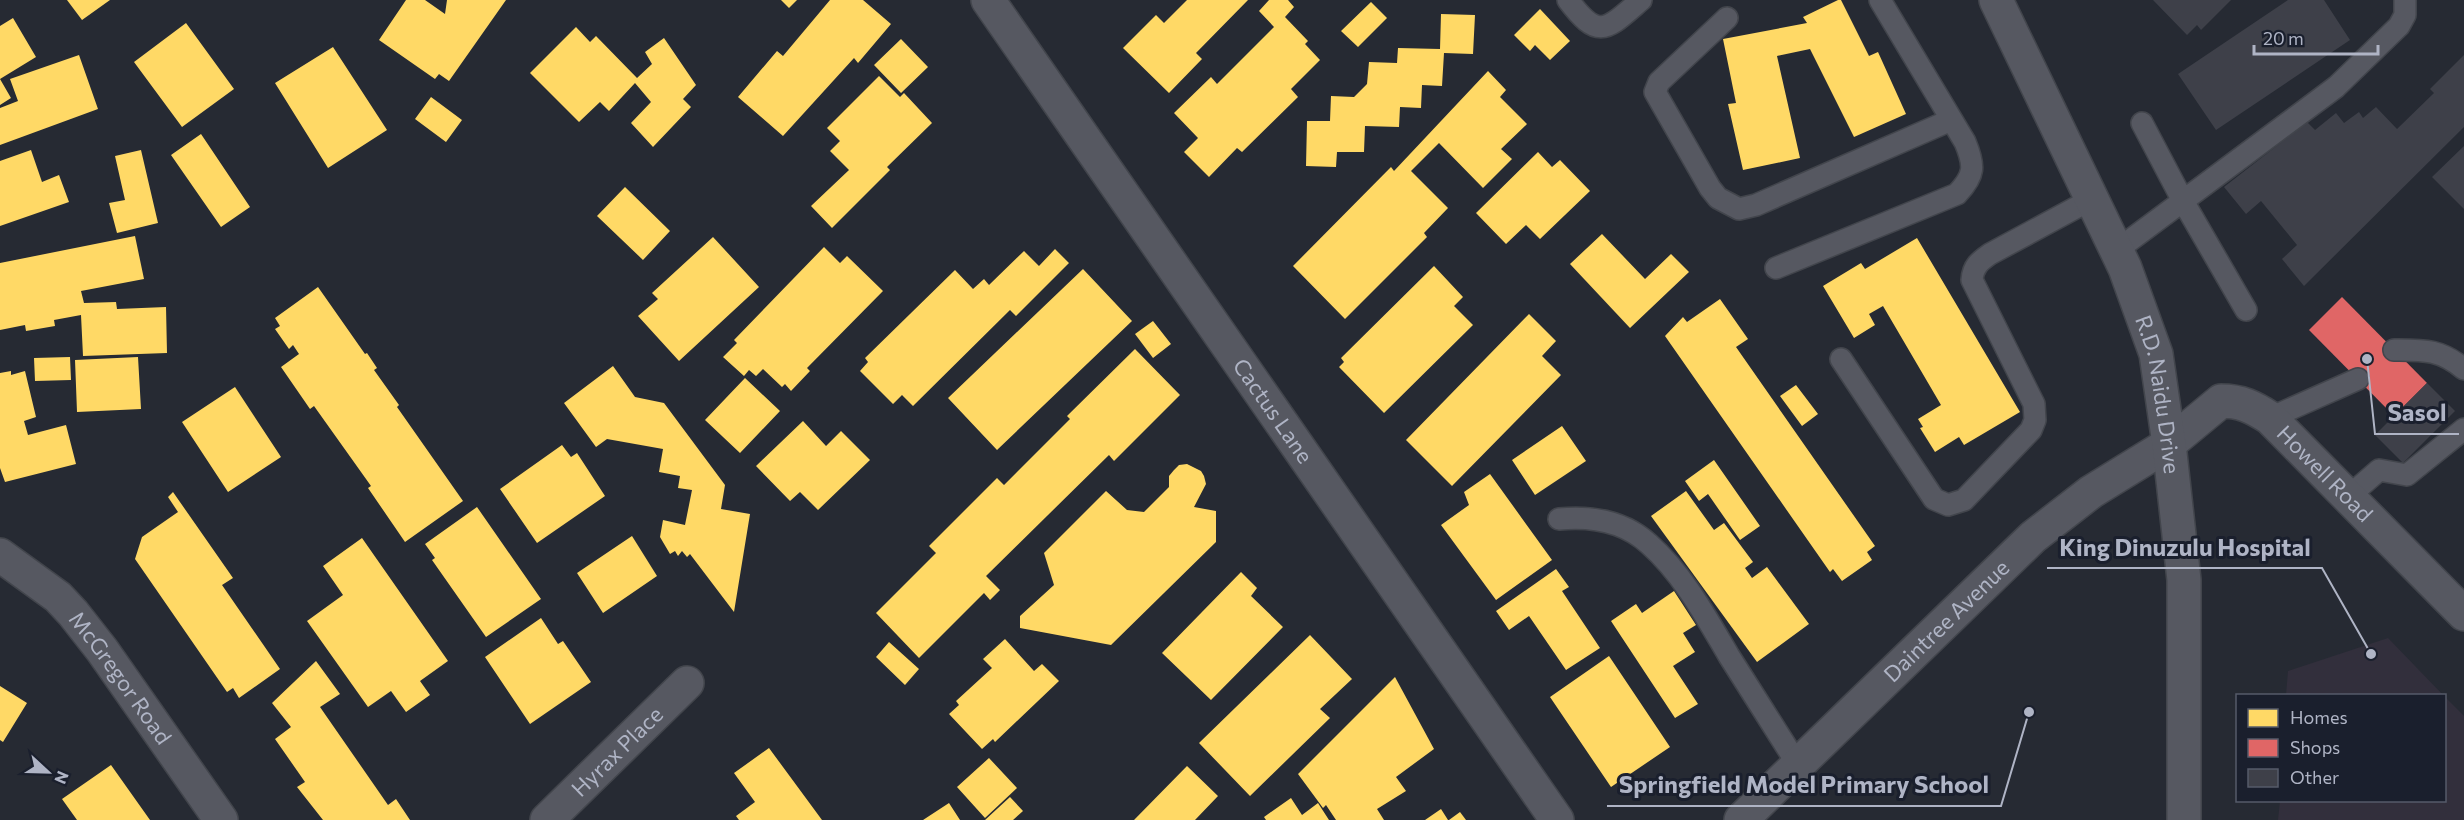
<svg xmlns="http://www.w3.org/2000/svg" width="2464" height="820" font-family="Commissioner,sans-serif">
<rect width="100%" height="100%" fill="#262a33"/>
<path fill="#322f3c" d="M2388,638l56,58 -158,-1 2,-24z
M2444,696l20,20v104h-186l2,-19 164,-1z"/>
<path fill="#ffd966" d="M67,0h43l-28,20z
M406,0h19l20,14 2,-14h59l-57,81 -10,-7 -4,5 -56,-39z
M781,0h16l-8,8z
M830,0h33l28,24 -33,39 -4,-5 -71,78 -45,-39 39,-46 6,5z
M1187,0h61l-52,53 6,6 -33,34 -46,-45 33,-33 8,8z
M1269,0h19l6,7 -9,10 23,24 -3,3 15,16 -29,29 7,8 -56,55 -5,-4 -28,29 -25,-25 14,-14 -24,-25 37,-36 6,7 57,-57 -15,-16z
M1838,0h3l28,56 9,-4 28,62 -52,23 -44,-88 -33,7 23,102 -57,12 -15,-66 8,-1 -13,-64 84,-16 -4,-6z
M1371,2l16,16 -29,29 -17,-16z
M1540,9l30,32 -20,19 -15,-15 -5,6 -16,-16z
M1441,14l34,1 -2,39 -29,-1 -2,33 -20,-1 -1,23 -21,-1 -1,20 -34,-1 -1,26h-27l-1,15 -30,-1 1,-45h23l1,-25 23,1 13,-13 2,-22 28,1 1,-15 42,1z
M13,18l23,39 -36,22v-53z
M186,23l48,66 -52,38 -48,-65z
M576,27l14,15 6,-6 41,42 15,-14 -7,-12 19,-14 32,47 -13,14 8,8 -38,40 -22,-24 20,-21 -16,-19 -26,28 -9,-9 -21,20 -49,-49z
M901,39l27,28 -27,26 -27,-28z
M333,47l54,83 -59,38 -53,-85z
M79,55l19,54 -98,36v-37l18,-7 -8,-22z
M1488,71l18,19 -6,7 27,27 -26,25 11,10 -29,29 -44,-45 -28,28 37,37 -24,25 3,4 -82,82 -52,-53 98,-99 3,4z
M879,76l21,21 4,-4 28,30 -45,44 3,3 -58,58 -21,-22 38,-36 -19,-19 10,-10 -13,-13z
M0,79l11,19 -11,7z
M431,97l31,23 -16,22 -31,-23z
M201,134l49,73 -29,20 -50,-72z
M31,150l11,32 17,-7 10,27 -69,24v-65z
M141,150l17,73 -41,10 -8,-30 16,-3 -10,-44z
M1538,152l14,15 8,-7 30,31 -50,48 -14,-14 -20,19 -30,-31z
M625,187l45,44 -27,29 -46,-44z
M1602,234l43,45 26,-25 18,18 -59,56 -60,-64z
M135,236l9,43 -63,12 3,12 32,-1 1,7 49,-2 1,46 -84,3 -2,-41 -27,5 1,6 -29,5 -1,-6 -25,5v-67z
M713,237l46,50 -80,74 -41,-45 20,-17 -6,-6z
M1917,238l103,174 -56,33 -5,-8 -24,15 -15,-24 3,-1 -5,-8 23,-14 -58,-99 -14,8 6,11 -21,13 -31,-52 38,-23 4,6z
M824,247l16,16 7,-7 36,35 -76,77 3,3 -19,20 -6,-7 -3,3 -19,-18 -7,7 -7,-6 -5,6 -21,-19 14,-14 -3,-3z
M1055,249l14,14 -53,53 -6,-6 -97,96 -11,-11 -9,9 -33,-33 8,-9 -3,-4 90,-88 18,19 11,-10 5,6 35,-34 15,15z
M1434,266l29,31 -9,9 19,19 -89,88 -45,-46 5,-5 -3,-4z
M1083,269l49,52 -135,129 -49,-52z
M318,287l47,67 2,-1 10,15 -3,2 25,35 -2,2 66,94 -58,41 -37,-54 3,-2 -57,-80 -4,3 -29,-42 18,-13 -6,-9 -4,4 -14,-20 5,-3 -5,-8z
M1720,299l28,40 -12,8 139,199 -8,6 5,8 -30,21 -9,-12 -3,3 -165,-236 18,-19 4,5z
M1529,314l27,27 -14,15 19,19 -109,111 -46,-46z
M1153,321l18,23 -18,14 -18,-24z
M1135,349l45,46 -66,66 -5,-6 -123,121 14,14 -10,10 -6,-7 -65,65 -43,-45 60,-60 -7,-7 68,-68 7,7 66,-66 -3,-3z
M70,357l1,23 -36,1 -1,-23z
M138,357l3,52 -64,3 -2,-52z
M613,366l22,31 29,6 61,82 -4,24 29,5 -16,98 -44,-58 -3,3 -5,-6 -4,5 -3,-5 -5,3 -10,-17 3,-17 22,5 7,-35 -14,-2 2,-12 -21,-4 4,-23 -56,-10 -11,8 -32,-44z
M11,371v4l14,-4 11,46 -12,4 4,14 38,-10 10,39 -71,18 -5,-14v-95z
M745,378l35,33 -40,42 -35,-33z
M1796,385l22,29 -16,12 -22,-30z
M235,387l46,70 -53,35 -46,-70z
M803,421l23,25 15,-15 29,29 -52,50 -18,-18 -10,9 -34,-35z
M1562,426l24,35 -51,34 -23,-35z
M562,445l9,12 6,-4 28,43 -68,47 -37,-54z
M1714,460l46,66 -20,14 -32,-46 -9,7 -14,-20z
M1187,464l14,7 3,5 2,8 -12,23 22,4v31l-105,103 -91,-17v-12l34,-31 -10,-32 62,-62 21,19 17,2 25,-25v-11l5,-6 5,-5z
M1490,474l62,86 -56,40 -55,-75 28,-20 -5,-13z
M1686,491l28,39 10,-7 29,39 -8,6 7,10 15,-11 42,57 -52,38 -106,-146z
M173,492l60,86 -11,7 58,84 -41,29 -6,-10 -6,4 -92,-133 7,-22 36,-25 -10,-15z
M477,507l64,92 -55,38 -54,-77 3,-2 -10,-14z
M632,536l25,40 -54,37 -26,-40z
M362,538l86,123 -28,20 10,14 -24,17 -15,-21 -23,16 -61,-86 36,-26 -20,-29z
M1556,569l13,18 -7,4 38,57 -34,22 -37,-54 -20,14 -13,-19z
M1241,572l16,16 -6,8 32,31 -72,73 -49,-47z
M1674,591l22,34 -13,8 12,19 -22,14 25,38 -23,14 -64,-97 25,-17 6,9z
M541,618l17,26 5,-3 28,41 -61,42 -45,-67z
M1310,635l42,44 -32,30 10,9 -80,78 -51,-53z
M1005,639l29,32 8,-7 17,17 -64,61 -2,-3 -11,10 -33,-35 10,-9 -3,-4 36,-33 -9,-9z
M889,642l30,27 -14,16 -29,-28z
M1609,656l61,91 -59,40 -61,-90z
M316,661l24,33 -20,13 68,98 8,-6 14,21h-87l-26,-33 8,-5 -30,-43 16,-12 -19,-24z
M1395,677l39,72 -38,28 10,14 -29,18 7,11h-48l-10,-15 -3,3 -25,-34z
M0,686l27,17 -24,39 -3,-2z
M769,748l53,72h-83l-3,-4 19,-14 -21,-29z
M989,758l28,30 -32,30 -28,-31z
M111,765l39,55h-73l-15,-21z
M1187,766l31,30 -23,24h-61z
M1010,797l13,14 -10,9h-28z
M1291,798l11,17 16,-12 11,17h-63l-2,-3z
M949,803l11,17h-37z
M1441,809l7,11h-23z
M1460,812l6,8h-17z"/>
<path fill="#e06666" d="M2342,297l85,86 -33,33 -85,-86z"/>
<path fill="#3e4049" d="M2153,0h78l-30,30 -4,-5 -10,10z
M2288,0h36l26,40 -134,90 -38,-56z
M2464,55v72l-160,159 -22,-27 15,-14 -36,-44 -15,13 -22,-27 83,-65 8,8 21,-17 8,10 15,-11 4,6 13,-11 21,22 37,-36 -4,-4z
M2464,146v63l-32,-32z
M2427,383l28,28 -52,52 -28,-28z"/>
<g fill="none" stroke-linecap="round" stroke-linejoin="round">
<g stroke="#42454c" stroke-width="24">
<path id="service" d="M1568,0c31,41 38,30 73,0
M1727,18l-68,64 -4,10 55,96 8,10 21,11 17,-4 195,-85
M2142,123l41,78 63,109
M2117,250l219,-163 63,-61 6,-11v-15
M1776,268l181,-74c18,-19 18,-28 8,-52l-85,-142
M2394,350c30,0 46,-1 70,19
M1841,359l93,140 14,6 16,-5 67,-70 4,-10 -1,-16 -62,-124c1,-14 8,-19 18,-26l102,-55
M2270,418l88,-39
M2349,496l30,-26 28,5 57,-46
M1559,519c32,-3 65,2 90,25 34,30 57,73 80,112 23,36 46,73 69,109"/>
</g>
<g stroke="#42454c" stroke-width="36">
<g id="minor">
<path id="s1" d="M988,0l569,820"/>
<path id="s2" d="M0,555l58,42 15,16 29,37 119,170"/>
<path id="s3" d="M547,820l140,-137"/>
<path id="s4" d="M1741,820l292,-283 58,-45 78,-48 52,-43c20,0 32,6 49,17l194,196"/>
</g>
</g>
<g stroke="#42454c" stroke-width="36">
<g id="tertiary">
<path id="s5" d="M1996,0l129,268 31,86 13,90 15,136v240"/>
</g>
</g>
<use href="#service" stroke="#565861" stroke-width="21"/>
<use href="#minor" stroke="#565861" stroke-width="33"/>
<use href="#tertiary" stroke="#565861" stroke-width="33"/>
</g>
<g text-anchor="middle" stroke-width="6" stroke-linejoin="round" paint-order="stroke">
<g font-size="22" fill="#afb4c5" stroke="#1a1f2d">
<text dy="8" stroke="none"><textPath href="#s5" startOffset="429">R.D. Naidu Drive</textPath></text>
<text dy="8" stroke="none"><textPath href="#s1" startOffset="500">Cactus Lane</textPath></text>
<text dy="8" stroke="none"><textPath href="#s4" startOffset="770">Howell Road</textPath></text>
<text dy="8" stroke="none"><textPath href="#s4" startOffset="286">Daintree Avenue</textPath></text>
<text dy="8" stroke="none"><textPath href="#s2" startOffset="174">McGregor Road</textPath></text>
<text dy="8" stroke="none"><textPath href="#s3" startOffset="98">Hyrax Place</textPath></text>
</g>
</g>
<path fill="none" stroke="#afb4c5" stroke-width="2" d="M2367 359L2375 434H2459M2371 654L2322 568H2047M2029 712L2001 806H1607"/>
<g fill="#afb4c5" stroke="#1a1f2d" stroke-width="2">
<circle cx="2367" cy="359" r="6"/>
<circle cx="2371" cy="654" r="6"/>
<circle cx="2029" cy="712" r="6"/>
</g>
<g font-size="24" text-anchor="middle" font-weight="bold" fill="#afb4c5" stroke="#1a1f2d" stroke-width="6" stroke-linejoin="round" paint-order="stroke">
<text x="2417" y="421">Sasol</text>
<text x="2185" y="556">King Dinuzulu Hospital</text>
<text x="1804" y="793">Springfield Model Primary School</text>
</g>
<rect x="2236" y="694" width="210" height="108" fill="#1a1f2d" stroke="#565b6a" stroke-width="1.5"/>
<rect x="2248" y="709" width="30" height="18" fill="#ffd966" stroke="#565b6a" stroke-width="1.5"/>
<text x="2290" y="724" font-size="18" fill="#afb4c5">Homes</text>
<rect x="2248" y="739" width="30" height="18" fill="#e06666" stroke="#565b6a" stroke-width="1.5"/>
<text x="2290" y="754" font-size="18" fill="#afb4c5">Shops</text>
<rect x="2248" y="769" width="30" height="18" fill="#3e4049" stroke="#565b6a" stroke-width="1.5"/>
<text x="2290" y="784" font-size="18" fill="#afb4c5">Other</text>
<g transform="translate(48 772) rotate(112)" stroke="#1a1f2d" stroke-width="4.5" paint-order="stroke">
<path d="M0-4.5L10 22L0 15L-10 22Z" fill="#afb4c5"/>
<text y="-9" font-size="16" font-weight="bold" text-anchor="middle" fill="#afb4c5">N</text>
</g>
<path d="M2254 45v9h124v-9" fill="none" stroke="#afb4c5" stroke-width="3"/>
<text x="2263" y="45" font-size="18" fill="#afb4c5" stroke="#1a1f2d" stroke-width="4.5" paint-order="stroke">20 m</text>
</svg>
